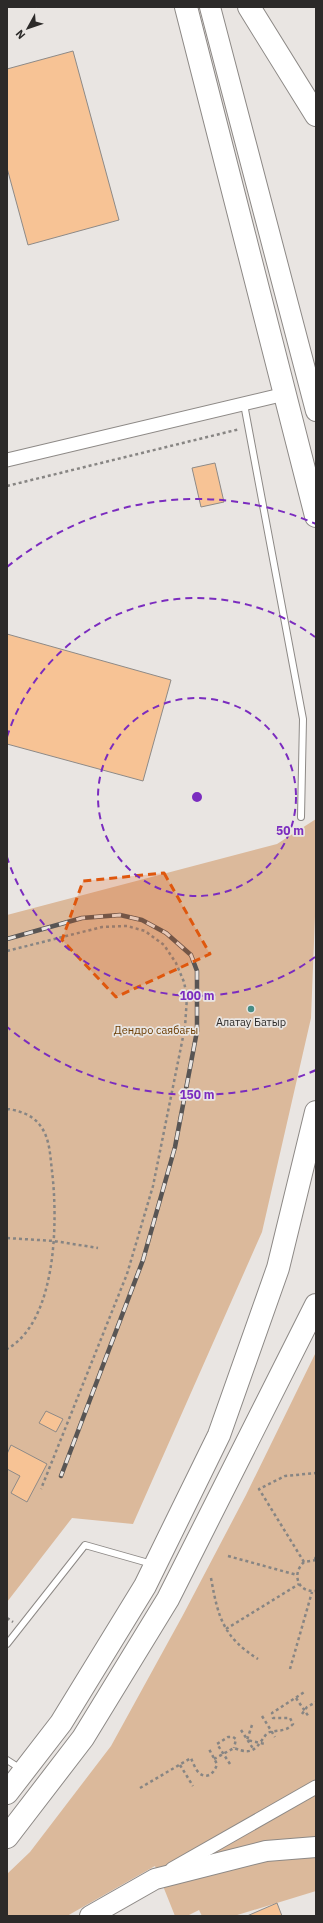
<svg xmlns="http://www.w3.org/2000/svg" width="323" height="1923" font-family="'IBM Plex Sans',sans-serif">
<rect width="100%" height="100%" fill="#e9e5e2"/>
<path fill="#dbb99b" d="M316,819v72l-5,127 -49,214 -129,292 -61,-6 -65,84v-687l270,-71z
M316,1352v539l-82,25h-32l-3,-6 -12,6h-12l-20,-50 -88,50h-60v-42l23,-22 81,-106 72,-131 63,-120z"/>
<path fill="#f7c395" stroke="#8e8a87" d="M73,51l46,169 -91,25 -21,-77v-99z
M215,463l9,39 -23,5 -9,-39z
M7,634l164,46 -28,101 -136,-37z
M46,1411l17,8 -7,13 -17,-9z
M11,1445l36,19 -20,38 -16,-9 9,-17 -13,-7v-15z
M277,1903l5,13h-35z"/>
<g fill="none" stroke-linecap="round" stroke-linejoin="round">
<g stroke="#8d8986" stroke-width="8">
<path id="lane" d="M244,404l59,315 -2,98
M7,1644l78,-99 67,19
M7,1760l14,9"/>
</g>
<g stroke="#8d8986" stroke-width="15">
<path id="street" d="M7,460l278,-66
M172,1869l144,-82"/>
</g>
<g stroke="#8d8986" stroke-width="22">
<path id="primary" d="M210,7l106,404
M90,1916l65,-37 111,-28 50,-4"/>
</g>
<g stroke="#8d8986" stroke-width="24">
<path id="highway" d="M186,7l130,509
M249,7l67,108
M7,1793l54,-70 84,-137 74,-151 59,-167 38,-156
M7,1837l76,-99 85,-139 148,-294"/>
</g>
<path stroke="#878583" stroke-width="2.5" stroke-dasharray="3 3" stroke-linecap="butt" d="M7,486l233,-57
M7,951l95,-24 25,-1 18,5 19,14 12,18 8,19 3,15 -2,30 -32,159 -26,88 -86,215
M7,1109c11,1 25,6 32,15 11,13 11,31 13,47 6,50 5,150 -45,178
M7,1238l47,3 44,7
M228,1556l69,19
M315,1560l1,-5
M316,1560l-12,2c-13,12 -6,31 12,29
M304,1562l-45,-73 26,-13 31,-3
M211,1578c7,39 12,59 47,81
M7,1618l6,4
M226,1629l73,-45
M290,1669l22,-77
M296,1698l13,19
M302,1714l5,-7 9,-5
M262,1716l13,21
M252,1725l-5,15 18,4
M241,1730l13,20
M214,1759l20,-11c20,8 22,0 33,-15 10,-4 18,0 26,-9l-3,-6h-17l-1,-5 34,-22
M230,1764l-13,-20 11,-7h5l3,2 -2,9
M180,1765l13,21
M140,1788l51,-30c2,5 5,12 8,15 9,7 16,-1 18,-9l-8,-15"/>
<use href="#lane" stroke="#fff" stroke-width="6"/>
<use href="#street" stroke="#fff" stroke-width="13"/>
<use href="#primary" stroke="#fff" stroke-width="20"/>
<use href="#highway" stroke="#fff" stroke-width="22"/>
<g stroke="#585554" stroke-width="4.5">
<path id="rail" d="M7,939l75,-21 38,-3 22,5 24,13 25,22 6,16v60l-22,116 -32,113 -82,216"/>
</g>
<use href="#rail" stroke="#e9e5e2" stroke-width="3" stroke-dasharray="9" stroke-linecap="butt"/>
</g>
<path fill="#df570d" fill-opacity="0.2" stroke="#df570d" stroke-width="3" stroke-dasharray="8 5" stroke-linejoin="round" d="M164,873l46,81 -94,43 -54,-57 21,-59z"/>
<g fill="none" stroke="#7b2cbf" stroke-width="2" stroke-dasharray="7 5">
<circle cx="197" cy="797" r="99"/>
<path d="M315 957A199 199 0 0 1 7 857M7 737A199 199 0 0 1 315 637"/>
<path d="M316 1070A298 298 0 0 1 7 1027M7 567A298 298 0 0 1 316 524"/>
</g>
<circle fill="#478d85" stroke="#e9e5e2" stroke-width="1.5" cx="251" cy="1009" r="4"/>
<g text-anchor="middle" stroke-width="3.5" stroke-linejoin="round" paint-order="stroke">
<g font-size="11" fill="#2c2a29" stroke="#e9e5e2">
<text x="251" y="1026">Алатау Батыр</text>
</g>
<g font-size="11" fill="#6b3c01" stroke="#e9e5e2">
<text x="156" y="1034">Дендро саябағы</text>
</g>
</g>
<circle cx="197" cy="797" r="6" fill="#7b2cbf" stroke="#e9e5e2" stroke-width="2"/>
<g font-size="12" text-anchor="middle" font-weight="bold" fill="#7b2cbf" stroke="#e9e5e2" stroke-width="3.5" stroke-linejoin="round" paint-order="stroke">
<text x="290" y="835">50 m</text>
<text x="197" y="1000">100 m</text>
<text x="197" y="1099">150 m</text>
</g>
<rect width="323" height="1923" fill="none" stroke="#2c2a29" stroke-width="16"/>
<g transform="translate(28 28) rotate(230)" stroke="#e9e5e2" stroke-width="3" paint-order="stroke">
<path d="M0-3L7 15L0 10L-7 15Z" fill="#2c2a29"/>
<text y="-6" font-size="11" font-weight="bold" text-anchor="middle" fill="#2c2a29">N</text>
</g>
</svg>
